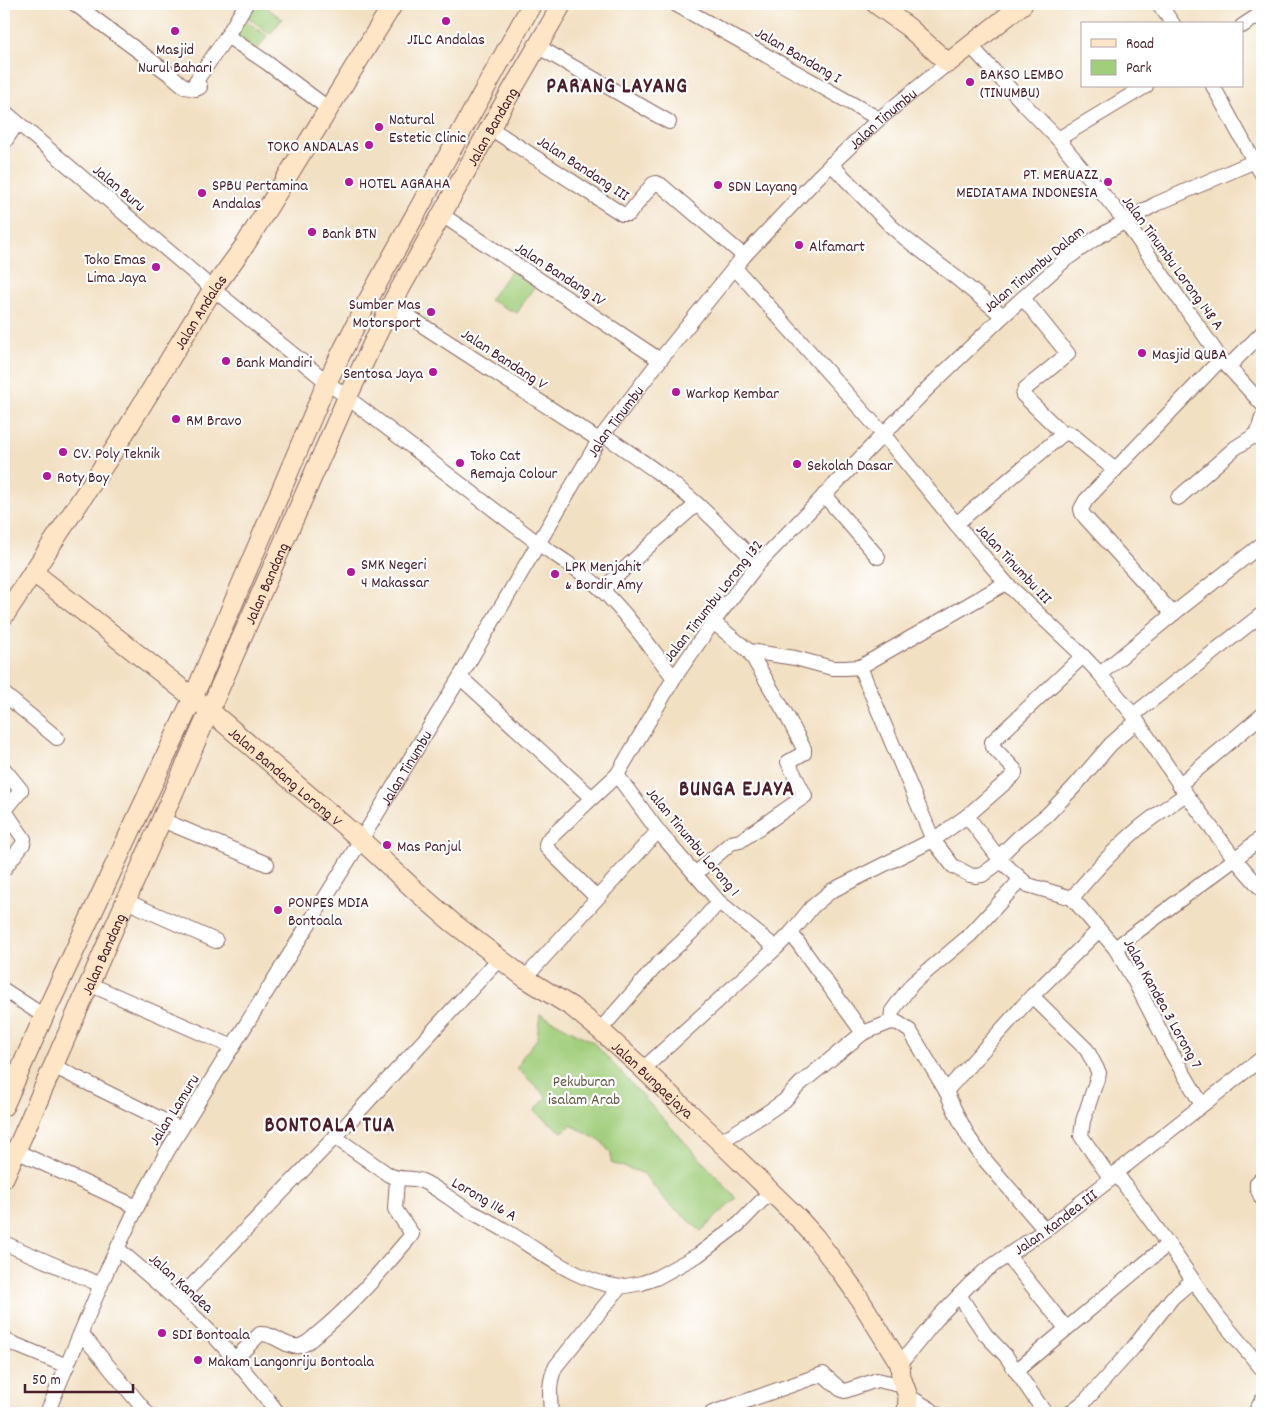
<svg xmlns="http://www.w3.org/2000/svg" width="1266" height="1417" font-family="Dekko,sans-serif">
<rect width="100%" height="100%" fill="#fff"/>
<filter id="ink" filterUnits="userSpaceOnUse"><feTurbulence type="fractalNoise" baseFrequency=".02" numOctaves="2"/><feDisplacementMap in="SourceGraphic" scale="10" xChannelSelector="R" yChannelSelector="G"/><feConvolveMatrix kernelMatrix="1 2 1 2 8 2 1 2 1" color-interpolation-filters="sRGB"/></filter>
<filter id="wash" filterUnits="userSpaceOnUse"><feTurbulence type="fractalNoise" baseFrequency=".0096" numOctaves="4" result="noise"/><feDisplacementMap in="SourceGraphic" scale="20" xChannelSelector="R" yChannelSelector="G"/><feGaussianBlur stdDeviation="1.12" result="paint"/><feColorMatrix in="noise" values="0 0 0 0 0 0 0 0 0 0 0 0 0 0 0 0 0 1.4 0 .05"/><feComposite in="paint" operator="in"/></filter>
<g filter="url(#wash)">
<rect width="100%" height="100%" fill="#f2e0c3"/>
<path fill="#a1ce7b" stroke="#767653" d="M255,4h7l20,15 -12,15 -24,-18z
M244,19l23,17 -10,14 -23,-16z
M511,271l23,16 -17,26 -28,-13z
M540,1014l53,28 143,156 -35,33 -36,-31 -22,-27 -32,-10v-9l-9,-12 -31,-17 -9,7 -28,-21 13,-14 -30,-29 7,-13 13,-16z"/>
</g>
<g filter="url(#ink)">
<g fill="none" stroke-linecap="round" stroke-linejoin="round">
<g stroke="#856360" stroke-width="16">
<g id="street">
<path d="M75,4l97,72 13,11 11,2 4,-2 -4,-6 31,-45 19,-32"/>
<path d="M675,4l204,115"/>
<path d="M1159,4l14,20"/>
<path d="M1242,26l20,-13"/>
<path d="M227,36l39,26 63,47"/>
<path d="M970,45l53,58 35,36 67,82 96,138 41,45"/>
<path d="M537,46l132,76"/>
<path d="M1213,86l41,75 8,13"/>
<path d="M4,111l209,178 114,93 212,162c22,15 46,29 65,48 26,25 48,58 70,86"/>
<path d="M490,128l132,86h7l2,-3 22,-27 3,-1 5,2 83,71"/>
<path d="M1058,139l88,-53"/>
<path d="M4,143l13,-20"/>
<path d="M831,164l61,63 14,12 48,37 49,40"/>
<path d="M442,215l218,145"/>
<path d="M734,267l149,167 73,90 50,59 77,73 17,18 33,41 53,79 49,65 27,31"/>
<path d="M1023,298l45,56 -43,35 -2,6 40,39"/>
<path d="M391,305l208,135"/>
<path d="M1228,367l34,-34"/>
<path d="M604,435c32,22 64,43 93,69 21,19 41,40 61,60"/>
<path d="M1261,440l-4,-6 5,-16"/>
<path d="M824,495l54,62"/>
<path d="M1178,498l57,-50 22,-14"/>
<path d="M956,524l107,-90 5,-1 7,4 40,33"/>
<path d="M602,590l49,-46 46,-40"/>
<path d="M1173,614l-88,-97 -3,-4 -1,-4 5,-9 135,-141"/>
<path d="M713,622l36,29 46,7 37,10h13l15,-1 146,-84"/>
<path d="M860,667l73,173 20,26 17,9 5,1 7,-1 19,-14"/>
<path d="M1100,674l73,-60 89,-70"/>
<path d="M460,677l132,121 25,-23 41,56 61,71 57,46 15,-15 72,100 28,-11 7,1 12,8 36,60 9,20 14,27 15,21 61,71"/>
<path d="M4,694l53,44"/>
<path d="M1133,715l129,-101"/>
<path d="M4,769l17,21 -2,3 -13,16 1,5 17,25 -1,5 -19,25"/>
<path d="M617,775l57,-97 39,-56 45,-58 170,-176 75,-72 62,-56 31,-22 60,-34 106,-46"/>
<path d="M1179,785l83,-70"/>
<path d="M592,798l-44,42 -2,4 1,4 50,50"/>
<path d="M967,816l34,45 27,24 44,13"/>
<path d="M162,820l105,44"/>
<path d="M999,857l19,-19 29,-23 26,-27 38,-44 26,-23"/>
<path d="M695,874l36,-31 9,-2 65,-45 -17,-34 16,-9v-4l-17,-33 -38,-65"/>
<path d="M1072,898l43,50 20,34 36,70 31,53"/>
<path d="M1072,898c23,-28 47,-55 76,-77 12,-9 25,-18 38,-27"/>
<path d="M126,901l90,40"/>
<path d="M791,933l21,-26 19,-16 102,-51 34,-24 47,-41 1,-2v-3l-22,-23 -1,-5 91,-86"/>
<path d="M1115,948l120,-89 27,-22"/>
<path d="M525,978l133,-147"/>
<path d="M89,984l144,63"/>
<path d="M4,990l40,26"/>
<path d="M1032,996l55,54 12,23 -16,48 -2,15 30,43"/>
<path d="M891,1022l1,-11 20,-27 58,-49 44,-48 6,-8"/>
<path d="M600,1030l56,-64 35,-33 28,-31"/>
<path d="M53,1066l128,63"/>
<path d="M643,1069l133,-121"/>
<path d="M946,1091l86,-95 67,-66"/>
<path d="M335,1137l54,38c12,6 21,1 33,6 16,7 30,20 46,29 13,7 27,14 40,22 36,22 68,49 112,55"/>
<path d="M720,1142l45,-28 19,-13 16,-17 63,-51"/>
<path d="M16,1151l121,56"/>
<path d="M1116,1173l52,71 49,71 45,54"/>
<path d="M1262,1178l-5,5v5l5,11"/>
<path d="M4,1243l97,42"/>
<path d="M118,1249c31,27 64,54 93,84 24,25 46,53 67,80"/>
<path d="M1008,1256l58,72"/>
<path d="M959,1295l26,39 21,22 39,57"/>
<path d="M177,1301l158,-164 164,-178"/>
<path d="M81,1333l66,80"/>
<path d="M4,1340l63,26"/>
<path d="M234,1360l26,-26c15,-1 26,15 40,12 7,-2 12,-7 16,-11 35,-28 65,-64 94,-98l2,-3 -17,-25 2,-30"/>
<path id="s1" d="M900,1364l40,-49 29,-30 17,-15 59,-40 66,-51 5,-6 146,-115"/>
<path d="M1016,1371l152,-127"/>
<path d="M908,1396l22,13 5,4"/>
<path id="s2" d="M47,1413l61,-145 29,-61 31,-57 193,-310 99,-163 139,-237 61,-80 84,-104 75,-80 60,-57 69,-56"/>
<path d="M551,1413c-1,-16 -3,-32 5,-47l64,-79 22,-4 14,-5 42,-23 41,-31 31,-32"/>
<path d="M712,1413l111,-39 17,15 5,2 32,-11 27,6"/>
<path d="M1070,1413l16,-13 47,-52 39,-50 21,-18"/>
<path d="M1255,1413l7,-13"/>
</g>
</g>
<g stroke="#856360" stroke-width="21">
<g id="secondary">
<path d="M876,4l32,23 40,36 75,-59"/>
<path id="s3" d="M33,572l177,139 151,129 55,51 37,32 72,55 47,29 28,23 43,39 77,73 79,77 16,18 15,20 22,30 48,77 1,13 7,19 -1,17"/>
<path id="s4" d="M4,616l112,-169 97,-158 32,-44 148,-241"/>
<path d="M4,1106l40,-90 149,-318 134,-316 40,-80 165,-298"/>
<path id="s5" d="M4,1178l343,-780 44,-93 99,-177 72,-124"/>
</g>
</g>
<use href="#street" stroke="#fff" stroke-width="14"/>
<use href="#secondary" stroke="#fde5c5" stroke-width="19"/>
</g>
</g>
<g fill="#b5179e" stroke="#fff" stroke-width="2">
<circle cx="446" cy="21" r="5"/>
<circle cx="175" cy="31" r="5"/>
<circle cx="970" cy="82" r="5"/>
<circle cx="379" cy="127" r="5"/>
<circle cx="369" cy="145" r="5"/>
<circle cx="349" cy="182" r="5"/>
<circle cx="1108" cy="182" r="5"/>
<circle cx="718" cy="185" r="5"/>
<circle cx="202" cy="193" r="5"/>
<circle cx="312" cy="232" r="5"/>
<circle cx="799" cy="245" r="5"/>
<circle cx="156" cy="267" r="5"/>
<circle cx="431" cy="312" r="5"/>
<circle cx="1142" cy="353" r="5"/>
<circle cx="226" cy="361" r="5"/>
<circle cx="433" cy="372" r="5"/>
<circle cx="676" cy="392" r="5"/>
<circle cx="176" cy="419" r="5"/>
<circle cx="63" cy="452" r="5"/>
<circle cx="460" cy="463" r="5"/>
<circle cx="797" cy="464" r="5"/>
<circle cx="47" cy="476" r="5"/>
<circle cx="351" cy="572" r="5"/>
<circle cx="555" cy="574" r="5"/>
<circle cx="387" cy="845" r="5"/>
<circle cx="278" cy="910" r="5"/>
<circle cx="162" cy="1333" r="5"/>
<circle cx="198" cy="1360" r="5"/>
</g>
<g text-anchor="middle" stroke-width="4.5" stroke-linejoin="round" paint-order="stroke">
<g font-size="16" fill="#4a1f2b" stroke="#fff" text-anchor="start">
<text x="446" y="44" text-anchor="middle">JILC Andalas</text>
<text x="175" y="54" text-anchor="middle">Masjid<tspan x="175" dy="18">Nurul Bahari</tspan></text>
<text x="980" y="79">BAKSO LEMBO<tspan x="980" dy="18">(TINUMBU)</tspan></text>
<text x="389" y="124">Natural<tspan x="389" dy="18">Estetic Clinic</tspan></text>
<text x="359" y="151" text-anchor="end">TOKO ANDALAS</text>
<text x="1098" y="179" text-anchor="end">PT. MERUAZZ<tspan x="1098" dy="18">MEDIATAMA INDONESIA</tspan></text>
<text x="359" y="188">HOTEL AGRAHA</text>
<text x="212" y="190">SPBU Pertamina<tspan x="212" dy="18">Andalas</tspan></text>
<text x="728" y="191">SDN Layang</text>
<text x="322" y="238">Bank BTN</text>
<text x="809" y="251">Alfamart</text>
<text x="146" y="264" text-anchor="end">Toko Emas<tspan x="146" dy="18">Lima Jaya</tspan></text>
<text x="421" y="309" text-anchor="end">Sumber Mas<tspan x="421" dy="18">Motorsport</tspan></text>
<text x="1152" y="359">Masjid QUBA</text>
<text x="236" y="367">Bank Mandiri</text>
<text x="423" y="378" text-anchor="end">Sentosa Jaya</text>
<text x="686" y="398">Warkop Kembar</text>
<text x="186" y="425">RM Bravo</text>
<text x="73" y="458">CV. Poly Teknik</text>
<text x="470" y="460">Toko Cat<tspan x="470" dy="18">Remaja Colour</tspan></text>
<text x="807" y="470">Sekolah Dasar</text>
<text x="57" y="482">Roty Boy</text>
<text x="361" y="569">SMK Negeri<tspan x="361" dy="18">4 Makassar</tspan></text>
<text x="565" y="571">LPK Menjahit<tspan x="565" dy="18">&amp; Bordir Amy</tspan></text>
<text x="397" y="851">Mas Panjul</text>
<text x="288" y="907">PONPES MDIA<tspan x="288" dy="18">Bontoala</tspan></text>
<text x="172" y="1339">SDI Bontoala</text>
<text x="208" y="1366">Makam Langonriju Bontoala</text>
</g>
<g font-size="16" fill="#4a1f2b" stroke="#fff">
<text transform="translate(799 54) rotate(30)" y="6">Jalan Bandang I</text>
<text dy="6" stroke="none"><textPath href="#s2" startOffset="1550">Jalan Tinumbu</textPath></text>
<text dy="6" stroke="none"><textPath href="#s5" startOffset="1160">Jalan Bandang</textPath></text>
<text transform="translate(584 167) rotate(33)" y="6">Jalan Bandang III</text>
<text transform="translate(120 187) rotate(40)" y="6">Jalan Buru</text>
<text transform="translate(1174 262) rotate(54)" y="6">Jalan Tinumbu Lorong 148 A</text>
<text transform="translate(1033 268) rotate(-40)" y="6">Jalan Tinumbu Dalam</text>
<text transform="translate(561 273) rotate(33)" y="6">Jalan Bandang IV</text>
<text dy="6" stroke="none"><textPath href="#s4" startOffset="362">Jalan Andalas</textPath></text>
<text transform="translate(505 358) rotate(33)" y="6">Jalan Bandang V</text>
<text dy="6" stroke="none"><textPath href="#s2" startOffset="1145">Jalan Tinumbu</textPath></text>
<text transform="translate(1015 563) rotate(47)" y="6">Jalan Tinumbu III</text>
<text dy="6" stroke="none"><textPath href="#s5" startOffset="650">Jalan Bandang</textPath></text>
<text transform="translate(712 600) rotate(-52)" y="6">Jalan Tinumbu Lorong 132</text>
<text dy="6" stroke="none"><textPath href="#s2" startOffset="740">Jalan Tinumbu</textPath></text>
<text dy="6" stroke="none"><textPath href="#s3" startOffset="325">Jalan Bandang Lorong V</textPath></text>
<text transform="translate(694 841) rotate(50)" y="6">Jalan Tinumbu Lorong 1</text>
<text dy="6" stroke="none"><textPath href="#s5" startOffset="245">Jalan Bandang</textPath></text>
<text transform="translate(1164 1003) rotate(61)" y="6">Jalan Kandea 3 Lorong 7</text>
<text dy="6" stroke="none"><textPath href="#s3" startOffset="802">Jalan Bungaejaya</textPath></text>
<text transform="translate(173 1109) rotate(-58)" y="6">Jalan Lamuru</text>
<text transform="translate(485 1198) rotate(30)" y="6">Lorong 116 A</text>
<text dy="6" stroke="none"><textPath href="#s1" startOffset="212">Jalan Kandea III</textPath></text>
<text transform="translate(182 1282) rotate(42)" y="6">Jalan Kandea</text>
</g>
<g font-size="16" fill="#685c47" stroke="#fff">
<text x="584" y="1086">Pekuburan<tspan x="584" dy="18">isalam Arab</tspan></text>
</g>
<g font-size="21" font-weight="bold" letter-spacing="1" fill="#4a1f2b" stroke="#fff">
<text x="617" y="92">PARANG LAYANG</text>
<text x="737" y="795">BUNGA EJAYA</text>
<text x="330" y="1131">BONTOALA TUA</text>
</g>
</g>
<rect width="1266" height="1417" fill="none" stroke="#fff" stroke-width="20"/>
<rect x="1081" y="22" width="162" height="65" fill="#ffffff" stroke="#b7a5aa"/>
<rect x="1091" y="39" width="25" height="8" fill="#fde5c5" stroke="#b7a5aa"/>
<text x="1126" y="48" font-size="15" fill="#4a1f2b">Road</text>
<rect x="1091" y="60" width="25" height="15" fill="#a1ce7b" stroke="#b7a5aa"/>
<text x="1126" y="72" font-size="15" fill="#4a1f2b">Park</text>
<path d="M25 1384v8h108v-8" fill="none" stroke="#4a1f2b" stroke-width="2.5"/>
<text x="32" y="1384" font-size="15" fill="#4a1f2b" stroke="#ffffff" stroke-width="4" paint-order="stroke">50 m</text>
</svg>
